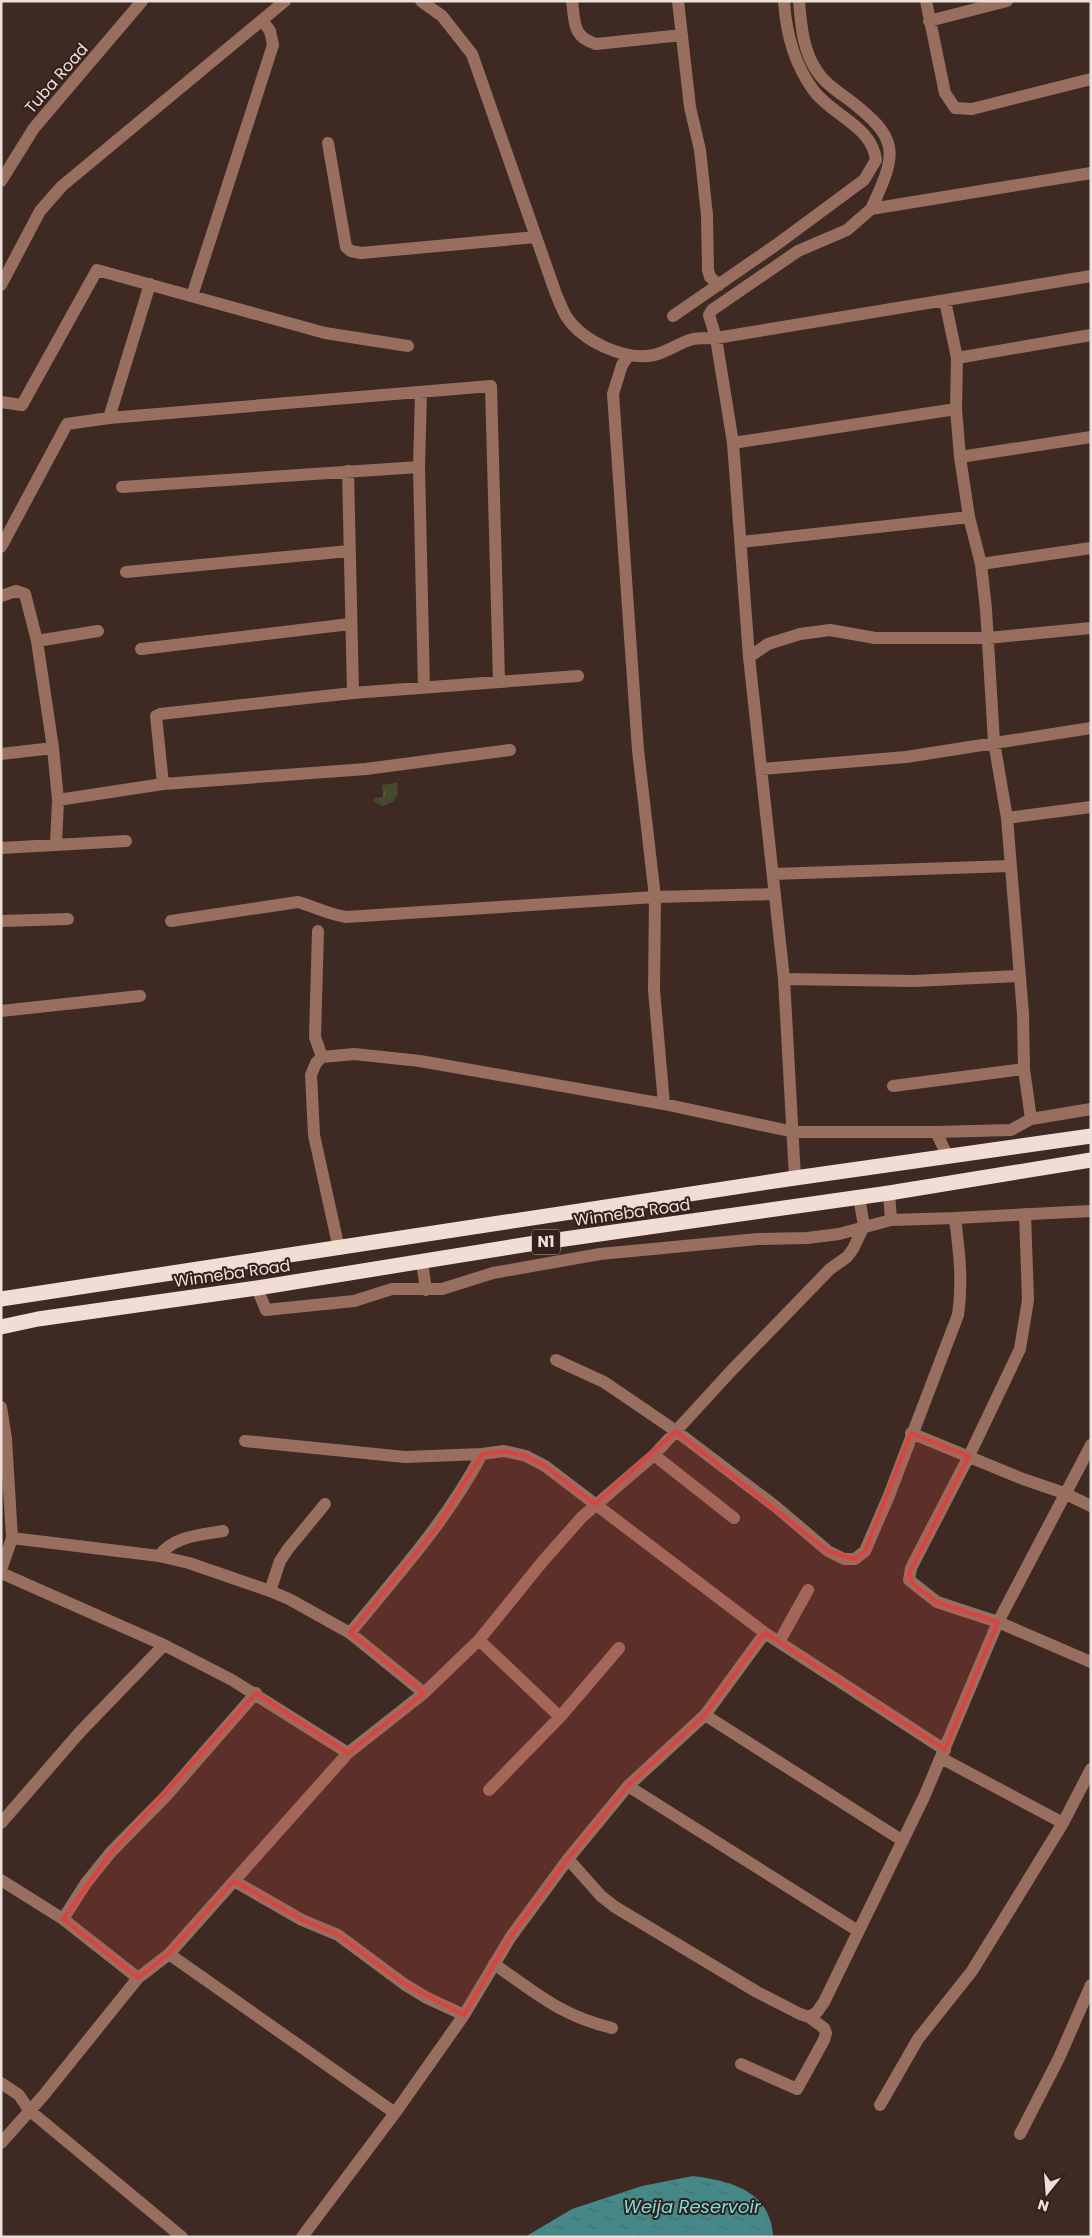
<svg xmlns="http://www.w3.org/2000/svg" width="1092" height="2238" font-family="Poppins,sans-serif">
<defs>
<pattern id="grass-tufts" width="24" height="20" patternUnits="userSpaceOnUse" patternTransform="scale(1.25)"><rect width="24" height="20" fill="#47492c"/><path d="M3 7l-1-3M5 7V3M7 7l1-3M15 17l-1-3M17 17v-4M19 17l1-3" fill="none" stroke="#62634a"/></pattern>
<pattern id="water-ripples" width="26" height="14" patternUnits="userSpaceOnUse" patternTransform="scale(1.25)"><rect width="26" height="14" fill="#468888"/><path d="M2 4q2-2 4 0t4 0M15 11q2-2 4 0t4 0" fill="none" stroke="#466c6c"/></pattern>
</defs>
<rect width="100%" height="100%" fill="#3e2a23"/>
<path fill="url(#grass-tufts)" d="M397,783l1,11 -5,8 -10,4 -9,-4v-4l9,-1 -1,-12z"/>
<path fill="url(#water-ripples)" d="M693,2176c38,5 78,15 80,61h-248l47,-28 70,-23z"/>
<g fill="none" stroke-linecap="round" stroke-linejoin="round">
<path stroke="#986f5e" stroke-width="12" d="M421,1l21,15 30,38 84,240c3,7 6,15 10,22 16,25 58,45 88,39 14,-3 26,-13 39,-16 7,-1 16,-1 23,-1l375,-62
M572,1c3,21 0,36 24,43l86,-9
M678,1l12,106 10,43 7,65 1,55 2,7 9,8
M799,1c2,25 4,52 20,73 7,10 19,18 29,25 52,40 50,53 23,110
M926,1l19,92 10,15 17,1 119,-30
M929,21l78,-20
M328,143l18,104 5,4 10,2 175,-16
M1,181l33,-53 108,-127
M1,285l39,-74 22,-25 223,-185
M192,296l81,-251 -3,-14 -8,-11
M945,301l12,57 -1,51 4,48 9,60 12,47 5,45 8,133 13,76 16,196 1,55 7,50
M673,316l103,-71 88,-65 12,-20c-4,-34 -43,-44 -62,-69 -20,-27 -28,-57 -30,-90
M629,355l-7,10 -9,29 25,356 17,147 -1,93 10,114
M957,358l134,-23
M421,392l-2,75 5,221
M1,402l21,3 75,-135 228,63 83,13
M109,418l41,-134
M733,443l223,-34
M960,457l131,-20
M348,471l5,222
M122,487l297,-20
M741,542l228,-25
M1,547l66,-123 42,-6 382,-32 8,295
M981,564l110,-16
M126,572l223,-21
M1,596l15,-5 9,3 12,47 16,107 5,52 -2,44
M37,641l61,-10
M141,649l209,-25
M749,657l19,-13 32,-10 30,-4 45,8h113l103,-10
M1,754l52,-6
M762,769l144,-12 185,-29
M163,784l-7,-68 4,-2 193,-21 225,-17
M58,800l105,-16 203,-15 144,-19
M1007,818l84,-11
M1,848l125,-7
M773,874l237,-8
M1,921l67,-2
M171,921l127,-19c17,5 30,12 48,15l309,-20 120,-3
M318,931l-3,106 7,20
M784,979l130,2 106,-5
M1,1011l139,-15
M893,1086l131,-17
M948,1157l-12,-25 75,-2 20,-11 60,-10
M795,1178l-11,-199 -35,-322 -16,-214 -17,-105 -7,-23 3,-5 86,-59 49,-21 24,-21 220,-36
M1025,1214l3,86 -8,49 -51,107 -58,112 -2,12 28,22 61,20 93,40
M955,1218l136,-7
M339,1249l-25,-114 -3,-60 5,-12 6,-6 32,-3 66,7 244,43 130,28h142
M422,1262l4,28
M257,1288l9,22 88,-9 38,-12h50l51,-16 107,-19 158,-15 49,-1 32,-4 52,-14
M556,1360l48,22 72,49 99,75 53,45 16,8h11l10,-8 23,-53 70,-183c5,-33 1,-65 -3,-97l-64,2 -2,-27
M1,1407l5,32 6,99 -11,32
M911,1433l112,46 41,14 27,13
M245,1441l160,16 77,-3 22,-3 22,5 19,10 220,167 180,117
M654,1455l80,63
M12,1538l147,18 30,7 81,28 19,8 61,34 74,60
M159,1556c15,-20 41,-21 64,-25
M1,1573l163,72 68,35 116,73
M270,1591l10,-30 8,-12 37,-45
M350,1633c48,-59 96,-111 132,-179
M479,1640l81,77 59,-69
M779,1642l29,-52
M705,1715l198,126
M941,1758l122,65
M628,1786l230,145
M489,1790l71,-73
M1,1823l79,-91 84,-87
M568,1859l33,37 14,11 142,85 43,22 9,3 15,11 2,5 -2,7 -27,49 -56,-25
M1,1880l62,39
M234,1881l68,39 36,15 66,49 23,14 37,17
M169,1954l226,159 -93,124
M494,1964c42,29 67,52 118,64
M138,1978l-75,-59 23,-36 25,-31 55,-56 90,-103
M809,2017l8,-5 7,-10 100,-205 74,-175 93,-177
M1,2083l18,12 10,15 153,127
M880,2105l38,-66 54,-68 91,-148 28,-54
M395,2113l69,-98 46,-77 58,-79 60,-73 77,-71 60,-82
M1020,2134l39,-76 32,-73
M1,2143l42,-47 95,-118 31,-24 179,-201 76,-60 55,-53 64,-79 39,-44 72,-62 77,-84 99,-102 17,-12 6,-8 11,-23 -5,-29"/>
<path stroke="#f2ddd5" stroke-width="15" d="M1,1299l794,-121 296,-42
M1,1327l37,-8 219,-31 272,-44 360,-51 202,-33"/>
</g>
<path fill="#d94443" fill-opacity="0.2" stroke="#d94443" stroke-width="4" stroke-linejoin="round" d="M676,1431l152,120 27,8 10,-8 46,-118 58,23 -60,118 4,10 24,18 61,20 -53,128 -180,-117 -60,82 -77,71 -60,73 -58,79 -46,77 -60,-31 -66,-49 -36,-15 -68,-39 -65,73 -31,24 -75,-59 48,-67 145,-159 92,60 76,-60 -74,-60 86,-105 46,-74 22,-3 22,5 19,10 50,38z"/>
<g text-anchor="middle" stroke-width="4" stroke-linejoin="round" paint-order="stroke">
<rect fill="#33201a" stroke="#b5a6a1" stroke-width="1" x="532" y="1229.5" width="28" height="25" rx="4"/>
<g font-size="15" font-weight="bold" fill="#ede0db">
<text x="546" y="1247">N1</text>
</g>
<g font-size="16" fill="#ede0db" stroke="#33201a">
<text transform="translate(56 78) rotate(-49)" y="6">Tuba Road</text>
<text transform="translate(632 1212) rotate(-8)" y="6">Winneba Road</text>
<text transform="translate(232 1273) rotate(-8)" y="6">Winneba Road</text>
</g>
<g font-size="18" font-style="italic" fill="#75dede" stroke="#33201a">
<text x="692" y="2213">Weija Reservoir</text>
</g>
</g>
<rect width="1092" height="2238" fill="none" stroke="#ede0db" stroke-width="5"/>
<g transform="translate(1047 2193) rotate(197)" stroke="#33201a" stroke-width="4" paint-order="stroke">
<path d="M0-4L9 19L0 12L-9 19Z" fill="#ede0db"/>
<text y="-8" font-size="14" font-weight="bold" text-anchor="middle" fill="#ede0db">N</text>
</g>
</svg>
